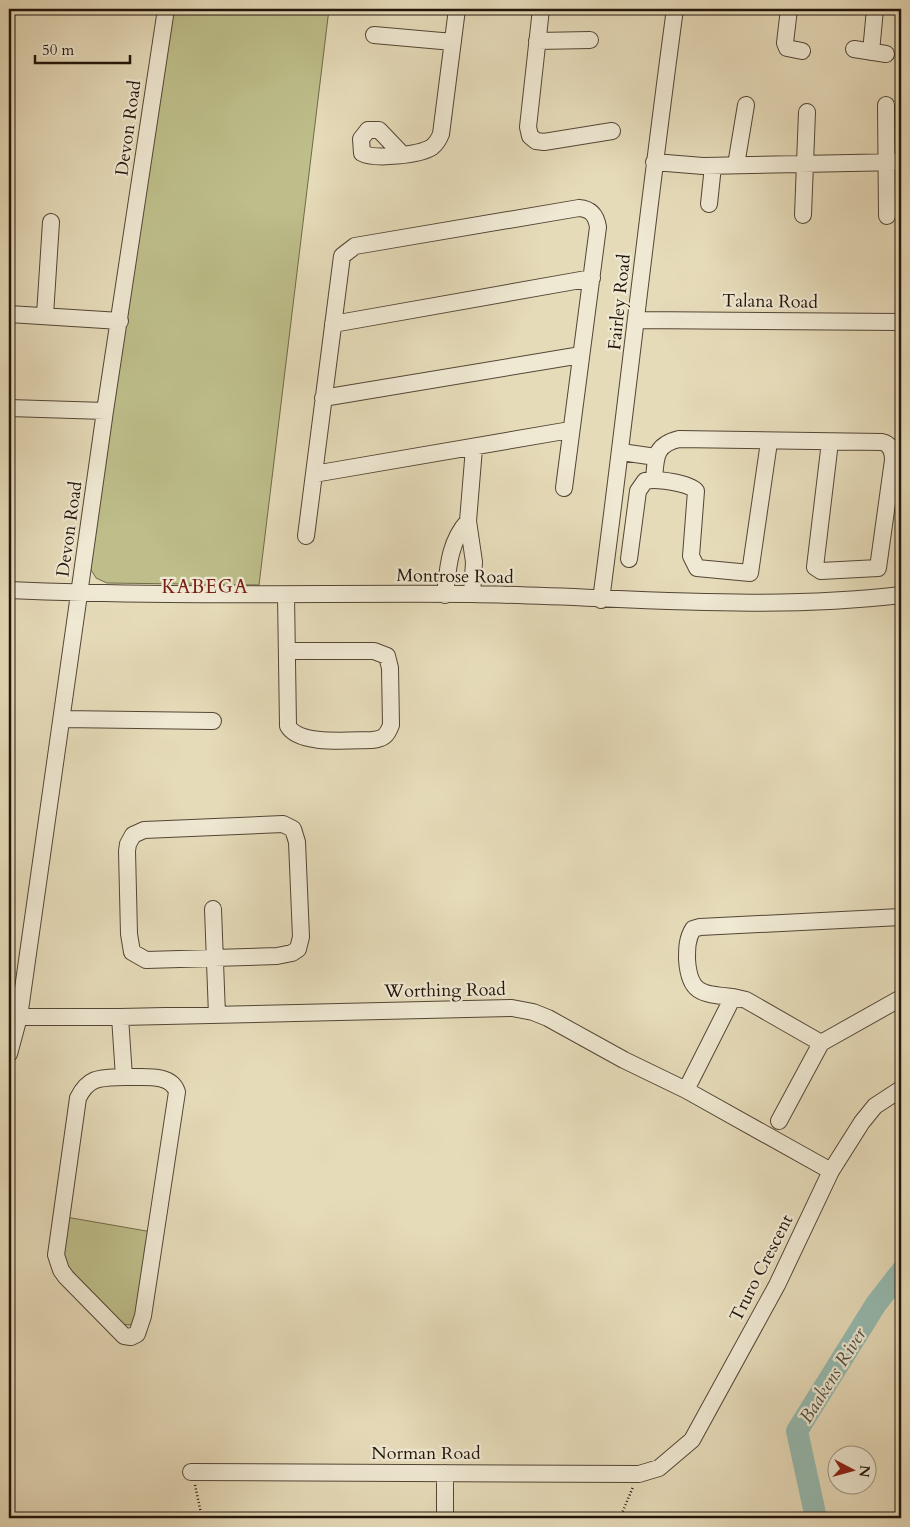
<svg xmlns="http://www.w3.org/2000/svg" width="910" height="1527" font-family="Cardo,serif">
<rect width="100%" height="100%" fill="#e6dbb9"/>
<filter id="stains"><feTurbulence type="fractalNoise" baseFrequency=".004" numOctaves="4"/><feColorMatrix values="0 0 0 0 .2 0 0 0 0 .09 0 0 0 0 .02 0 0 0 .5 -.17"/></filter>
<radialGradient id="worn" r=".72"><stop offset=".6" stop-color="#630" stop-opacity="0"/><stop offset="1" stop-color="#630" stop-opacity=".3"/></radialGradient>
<path fill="#bdbe8a" stroke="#706a4a" d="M171,9h158l-70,576 -152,-2 -11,-5 -6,-10z
M66,1217l86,15 -17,91 -6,2 -8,-1 -54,-58 -5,-9z"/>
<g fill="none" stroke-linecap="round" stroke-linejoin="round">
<path stroke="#96bbb1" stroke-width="22" d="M816,1518l-19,-87 79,-127 25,-32"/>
<g stroke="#534636" stroke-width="18">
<path id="minor" d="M541,9l-13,118 2,9 6,5 8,1 68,-11
M789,9l-4,34 2,5 15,3
M374,35l79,7
M537,41l53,-1
M854,49l32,5
M871,52l4,-43
M886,105l1,111
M402,154l-23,-24h-11l-7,9 1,14c12,7 58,2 70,-6 5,-4 7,-8 9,-13l16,-125
M654,162l49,4 198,-4
M736,165l10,-60
M709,204l4,-38
M803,215l4,-103
M9,314l111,7
M45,315l6,-93
M638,320l263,2
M333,324l259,-46
M323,398l258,-43
M9,408l96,3
M621,452l35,5
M314,474l256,-44
M654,479c2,-21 0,-34 25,-40l203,3c9,2 11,10 11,18l-15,108 -57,3 -6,-4 15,-125
M306,536l36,-280 13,-10 224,-38c12,1 17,7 19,19l-34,261
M629,559l9,-68 7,-10c11,-3 44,2 51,10l-5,65 6,12 53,5 19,-131
M9,590c154,7 308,3 462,4 145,2 285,18 430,1
M472,594l2,-32 -6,-41 6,-73
M286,595l2,131c11,20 63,14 84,14 11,-1 15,-4 19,-15l-1,-57 -3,-12 -13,-5h-87
M445,595c3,-27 4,-53 23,-74
M601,600c26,-197 47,-394 74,-591
M62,719l151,2
M283,824l10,5 4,13 4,95 -3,12 -6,4 -15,3 -131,4 -14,-8 -3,-18 -2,-83 1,-7 5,-9 11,-5z
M213,909l4,106
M733,997c-31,-3 -44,-3 -46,-38 0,-11 0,-20 6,-30l7,-2 201,-10
M19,1017h101l392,-9 21,4 15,6 76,42 62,30 145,81
M120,1017l4,60
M9,1054l10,-37 86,-606 61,-402
M124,1077c17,1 47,-5 53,15l-34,224 -6,18 -6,3 -7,-1 -58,-59 -5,-7 -5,-15 22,-157c11,-22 23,-20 46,-21z
M686,1090l47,-93 13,3 75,43
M779,1121l42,-78 80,-45
M191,1472l448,2 20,-6 33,-28 85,-155 54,-114 31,-49 13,-16 26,-17
M445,1518v-45"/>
</g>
<path stroke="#22150b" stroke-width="2.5" stroke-dasharray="1 2.5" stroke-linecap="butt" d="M195,1485l7,33
M620,1518l13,-31"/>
<use href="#minor" stroke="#efe8d2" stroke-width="16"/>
</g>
<g text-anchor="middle" stroke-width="4.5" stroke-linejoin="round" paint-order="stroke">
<g font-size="18" fill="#22150b" stroke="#efe8d2">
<text transform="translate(128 128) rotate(-82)" y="6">Devon Road</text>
<text transform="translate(770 301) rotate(1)" y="6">Talana Road</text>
<text transform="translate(619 302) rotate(-84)" y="6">Fairley Road</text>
<text transform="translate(69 529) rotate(-82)" y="6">Devon Road</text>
<text transform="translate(455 576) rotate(1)" y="6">Montrose Road</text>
<text transform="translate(445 990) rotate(-1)" y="6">Worthing Road</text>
<text transform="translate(761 1268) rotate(-63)" y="6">Truro Crescent</text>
<text x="426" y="1459">Norman Road</text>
</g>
<g font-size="19" letter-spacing="1" fill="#7a1f14" stroke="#efe8d2">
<text x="205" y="593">KABEGA</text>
</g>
<g font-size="19" font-style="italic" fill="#4b4f45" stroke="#efe8d2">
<text transform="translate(832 1375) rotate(-58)" y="7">Baakens River</text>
</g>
</g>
<rect width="910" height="1527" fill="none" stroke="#e6dbb9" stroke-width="30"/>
<rect x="10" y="10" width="890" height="1507" fill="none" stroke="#22150b" stroke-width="2.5"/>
<rect x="15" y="15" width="880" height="1497" fill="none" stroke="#22150b"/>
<g transform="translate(852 1470) rotate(96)"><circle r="24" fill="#efe8d2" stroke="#9d9482"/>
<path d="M0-4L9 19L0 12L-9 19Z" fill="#8f2418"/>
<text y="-8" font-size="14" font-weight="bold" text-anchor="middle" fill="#22150b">N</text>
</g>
<path d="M35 55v8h95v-8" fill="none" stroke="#22150b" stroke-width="2.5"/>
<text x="42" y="55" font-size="15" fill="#22150b" stroke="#efe8d2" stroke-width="4" paint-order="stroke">50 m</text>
<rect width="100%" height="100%" filter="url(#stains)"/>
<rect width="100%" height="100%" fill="url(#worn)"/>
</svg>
